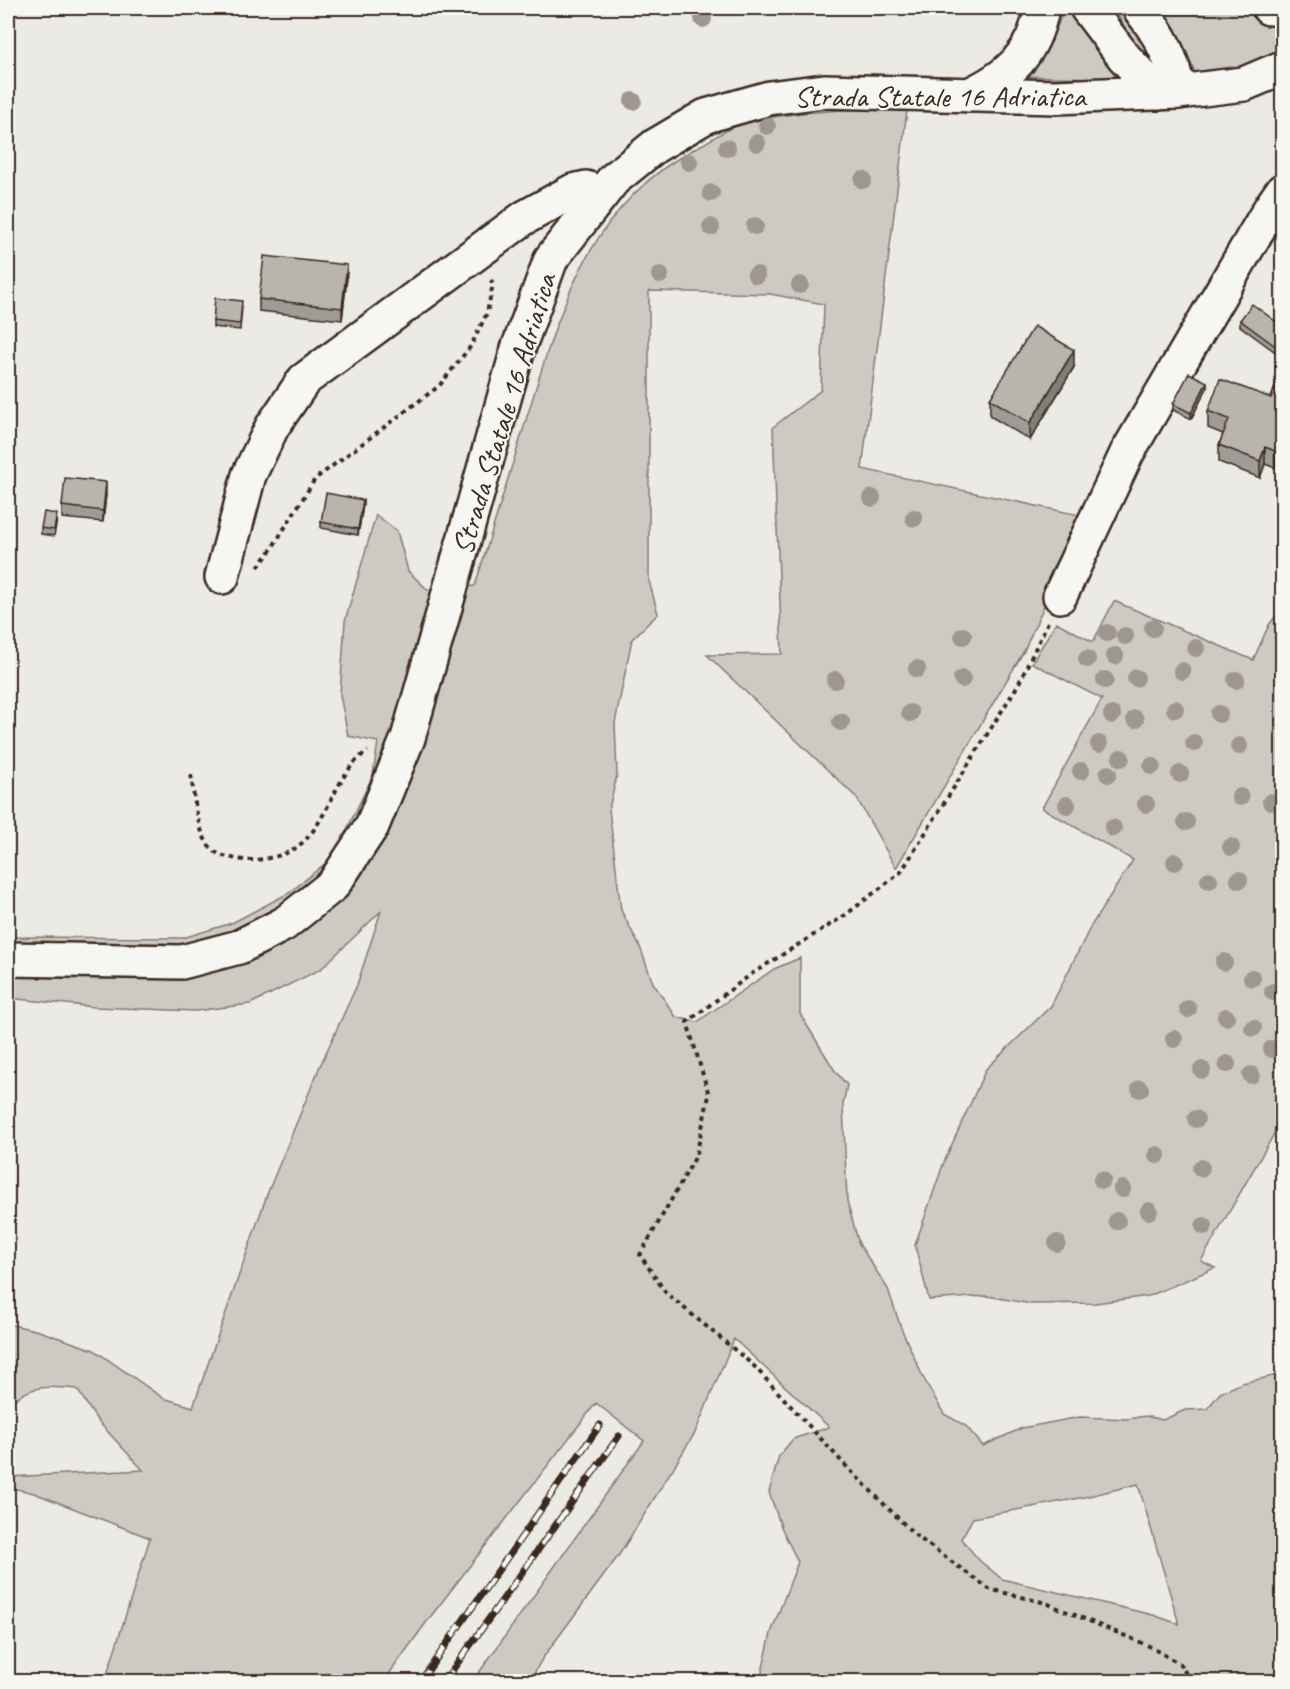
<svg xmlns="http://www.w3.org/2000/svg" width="1290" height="1689" font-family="Caveat,sans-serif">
<rect width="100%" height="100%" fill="#ebeae5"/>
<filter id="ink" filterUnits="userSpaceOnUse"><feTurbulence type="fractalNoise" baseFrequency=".0167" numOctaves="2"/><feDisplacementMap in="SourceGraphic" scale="12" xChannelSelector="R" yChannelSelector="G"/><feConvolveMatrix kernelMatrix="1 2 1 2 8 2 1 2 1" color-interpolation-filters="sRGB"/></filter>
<g filter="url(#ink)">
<path fill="#cdcac4" stroke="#847a71" stroke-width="1.5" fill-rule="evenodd" d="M1063,8h19l49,71 -111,-3c19,-21 38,-40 43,-68z
M1114,8h11l36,43 -10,23z
M1160,8h53l69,6v41l-33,12 -52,11c-9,-26 -20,-48 -37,-70z
M860,109l47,1 -45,359 222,47 -60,135 -128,217 -40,-71 -149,-142 75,-1 -9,-227 48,-37 3,-86 -54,-10 -121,-3v290l9,33 -26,25 -17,84 2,52 -8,34 12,101 19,37 13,36 23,34 21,5 77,-53 26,-11v56l35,57 12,14 -4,19 4,97 12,43 29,45 13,39 22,49 21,37 22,12 17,20 39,-18 58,-11 48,2 17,-3 18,4 22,-10 22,-1 13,-16 22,-10 40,-9v307h-522l11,-48 27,-71 -16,-33 -13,-37 10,-36 14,-17 36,-12 -95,-88 -39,94 -76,122 -77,104 -12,22h-57l171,-240 -48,-38 -168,217 -44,61h-279l45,-143 -116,-45 -26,-6v-10l135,-7 -46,-50 -20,-31c-29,-3 -47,-5 -69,16v-81l31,7 55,19 69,48 30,9 75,-215 52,-126 37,-81 24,-74 -60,58 -71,35 -55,7 -100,-4 -87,-9v-61l175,1 49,-15 57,-30 45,-37 39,-81 5,-33 -30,-6 -8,-41 5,-74 31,-106 21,16 11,40 20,19 47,-4c17,-57 35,-113 52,-169 35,-114 62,-214 176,-273 11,-6 23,-15 36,-19 39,-12 81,-13 121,-16zM1138,1484l41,140 -26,-9 -151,-36 -22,-18 -19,-22 12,-21 112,-21z
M1114,601l139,59 16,-35 13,-17v512l-81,141 14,7 -66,28 -54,7 -63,1 -45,-8 -58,4 -14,-55 29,-83 42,-93 65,-63 40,-80 42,-66 -91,-52 60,-109 -70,-36 24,-41 37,20z"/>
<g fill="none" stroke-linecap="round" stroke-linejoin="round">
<g stroke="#3b2a1e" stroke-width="38">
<path id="minor" d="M1087,8l37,49 34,36
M1139,8c20,25 35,51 39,84
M1269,8h13
M969,95c41,-19 65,-42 73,-87
M222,577l27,-102 23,-48 32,-47 220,-162 49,-27 13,-3 15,7
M1060,596l67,-143 144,-246 11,-16"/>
</g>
<g stroke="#3b2a1e" stroke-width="38">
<path id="major" d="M8,959l174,3 57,-15 45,-23 49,-39 39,-59 36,-88 110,-389 33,-90 62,-79 42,-34 51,-30 63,-18 55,-7 232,6 122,-5 66,-8 38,-16"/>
</g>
<path stroke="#3b2a1e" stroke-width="4" stroke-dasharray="4.5 4.5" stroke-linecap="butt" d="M258,567l11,-14 46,-74 124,-93 32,-40 16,-33 6,-29 -2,-4
M1048,622l-30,63 -117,187 -57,44 -91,57 -66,49 22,73 -13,61 -56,99 26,38 87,72 92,100 70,70 74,54 57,14 101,42 33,19 11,18
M191,775c3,19 6,60 21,74 7,7 16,8 25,10 12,2 24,1 36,-2 55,-10 54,-80 95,-106"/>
<use href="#minor" stroke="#f6f6f2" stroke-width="33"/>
<use href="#major" stroke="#f6f6f2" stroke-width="33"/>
<g stroke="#3b2a1e" stroke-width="7">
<path id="rail" d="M420,1682l180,-257
M444,1682l175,-246"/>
</g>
<use href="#rail" stroke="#f6f6f2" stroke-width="4.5" stroke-dasharray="14" stroke-linecap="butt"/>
</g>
<g fill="#9f968f">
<circle cx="703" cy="19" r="9"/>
<circle cx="633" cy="101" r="9"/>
<circle cx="767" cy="126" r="9"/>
<circle cx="757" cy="143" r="9"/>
<circle cx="727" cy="148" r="9"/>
<circle cx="689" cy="162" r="9"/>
<circle cx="863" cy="180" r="9"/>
<circle cx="711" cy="193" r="9"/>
<circle cx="755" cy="226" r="9"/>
<circle cx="711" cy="227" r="9"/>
<circle cx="660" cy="275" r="9"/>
<circle cx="756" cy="275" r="9"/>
<circle cx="800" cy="285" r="9"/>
<circle cx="872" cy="498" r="9"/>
<circle cx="914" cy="518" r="9"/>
<circle cx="1153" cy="628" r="9"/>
<circle cx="1107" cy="633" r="9"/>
<circle cx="963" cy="636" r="9"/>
<circle cx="1125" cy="636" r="9"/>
<circle cx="1196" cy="648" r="9"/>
<circle cx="1115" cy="656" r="9"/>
<circle cx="1087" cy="659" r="9"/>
<circle cx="917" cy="669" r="9"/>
<circle cx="1182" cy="671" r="9"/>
<circle cx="1136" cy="678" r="9"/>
<circle cx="962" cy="679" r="9"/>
<circle cx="835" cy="680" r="9"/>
<circle cx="1105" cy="680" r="9"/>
<circle cx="1236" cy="680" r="9"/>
<circle cx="1175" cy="709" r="9"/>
<circle cx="910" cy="713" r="9"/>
<circle cx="1219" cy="714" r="9"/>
<circle cx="1112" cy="715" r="9"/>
<circle cx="1135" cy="719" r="9"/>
<circle cx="841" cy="722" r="9"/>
<circle cx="1194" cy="743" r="9"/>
<circle cx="1099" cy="744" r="9"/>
<circle cx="1239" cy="746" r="9"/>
<circle cx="1121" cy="758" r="9"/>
<circle cx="1152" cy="766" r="9"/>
<circle cx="1081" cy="771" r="9"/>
<circle cx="1108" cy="774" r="9"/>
<circle cx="1180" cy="774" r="9"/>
<circle cx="1240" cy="797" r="9"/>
<circle cx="1271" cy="802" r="9"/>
<circle cx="1146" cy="804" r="9"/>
<circle cx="1067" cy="805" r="9"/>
<circle cx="1186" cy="822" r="9"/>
<circle cx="1113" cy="828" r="9"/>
<circle cx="1231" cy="847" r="9"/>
<circle cx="1175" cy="862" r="9"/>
<circle cx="1209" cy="880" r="9"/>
<circle cx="1239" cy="880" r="9"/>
<circle cx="1224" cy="962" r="9"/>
<circle cx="1252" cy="978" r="9"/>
<circle cx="1273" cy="992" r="9"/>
<circle cx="1188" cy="1009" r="9"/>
<circle cx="1226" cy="1017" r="9"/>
<circle cx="1253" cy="1028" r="9"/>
<circle cx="1174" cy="1039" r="9"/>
<circle cx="1272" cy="1049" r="9"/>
<circle cx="1227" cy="1064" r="9"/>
<circle cx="1202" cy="1070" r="9"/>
<circle cx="1251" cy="1075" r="9"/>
<circle cx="1140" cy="1089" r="9"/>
<circle cx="1196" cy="1119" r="9"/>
<circle cx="1157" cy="1155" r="9"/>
<circle cx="1201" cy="1168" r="9"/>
<circle cx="1102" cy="1180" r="9"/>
<circle cx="1122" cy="1189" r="9"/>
<circle cx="1149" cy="1211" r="9"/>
<circle cx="1117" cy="1221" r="9"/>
<circle cx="1204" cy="1226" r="9"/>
<circle cx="1057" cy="1243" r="9"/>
</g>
<path fill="#a09b96" stroke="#3b2a1e" stroke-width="1.5" d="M347,277l-5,43 -83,-9v-12z
M242,307l-2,23 -27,-3v-6z
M1240,320l42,6 -4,28 -38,-28z
M1074,367l-44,73 -40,-24v-17z
M1278,379l-3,89 -10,-4 -5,14 -41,-16v-17l4,-11 -15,-6v-17l63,-13z
M1207,388l-16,31 -18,-9v-6z
M106,494l-3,28 -41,-4v-12z
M1282,497v24l-4,-2v-6z
M363,505l-5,30 -37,-7v-6z
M57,520l-3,16 -13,-2v-6z"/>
<path fill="#827e7a" stroke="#3b2a1e" stroke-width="1.5" d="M347,265v12l-5,43v-12z
M1282,342v6l-4,6v-6z
M1074,350v17l-44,73v-17z
M1207,382v6l-16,31v-6z
M1282,430v17l-7,21v-17z
M1265,447v17l-5,14v-17z
M106,482v12l-3,28v-11z
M363,500v5l-5,30v-6z"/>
<path fill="#bab4ae" stroke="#3b2a1e" stroke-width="1.5" d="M264,256l83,9 -5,43 -83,-9z
M215,298l27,3 -2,23 -27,-3z
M1252,304l30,22v16l-4,6 -38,-28z
M1034,326l40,24 -44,73 -40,-24z
M1189,373l18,9 -16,31 -18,-9z
M1220,379l51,19 7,-19 4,2v49l-7,21 -10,-4 -5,14 -41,-16 10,-26 -21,-8z
M65,478l41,4 -3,29 -41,-5z
M326,493l37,7 -5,29 -37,-7z
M1282,497v18l-4,-2z
M44,512l13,2 -3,16 -13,-2z"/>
</g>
<g text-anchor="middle" stroke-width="4.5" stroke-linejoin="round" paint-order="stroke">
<g font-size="30" fill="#3b2a1e" stroke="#f6f6f2">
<text x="940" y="106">Strada Statale 16 Adriatica</text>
<text transform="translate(504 414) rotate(-73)" y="10">Strada Statale 16 Adriatica</text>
</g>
</g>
<rect width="1290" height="1689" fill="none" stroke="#f6f6f2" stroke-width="30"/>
<rect x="15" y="15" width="1260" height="1659" fill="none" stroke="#3b2a1e" stroke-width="2" filter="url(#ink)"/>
</svg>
